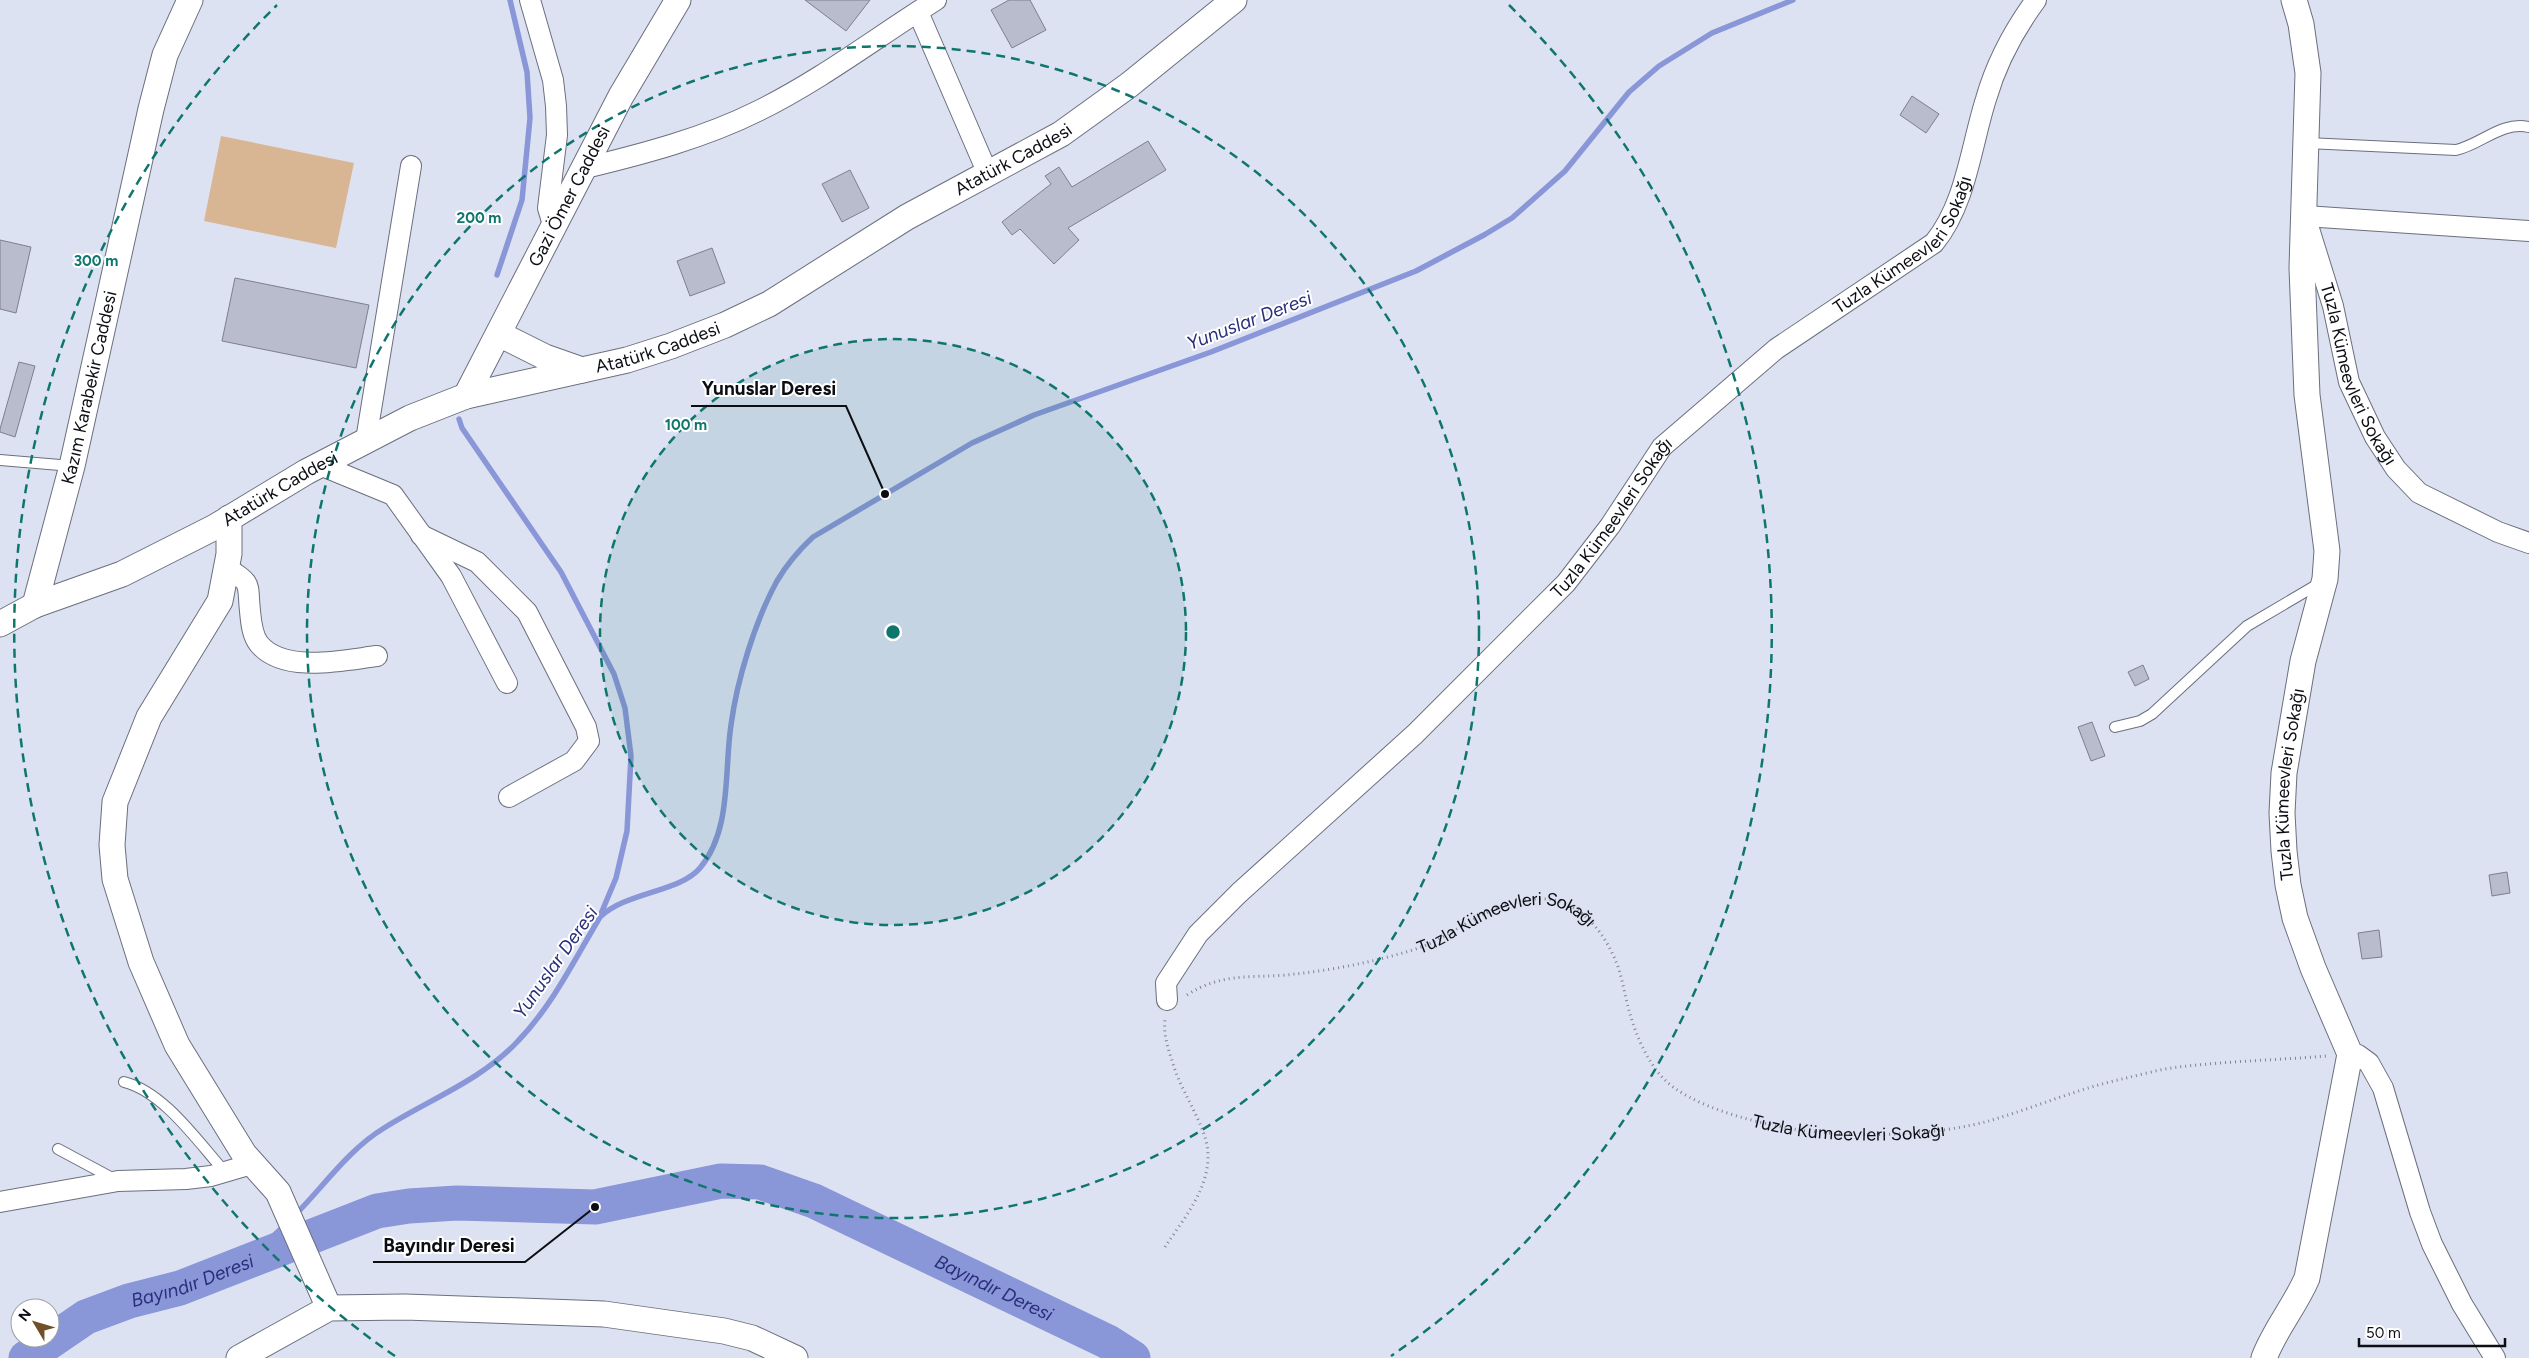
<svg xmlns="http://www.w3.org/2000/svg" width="2529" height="1358" font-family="Figtree,sans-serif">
<rect width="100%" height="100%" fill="#dde2f3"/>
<path fill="#d9b693" d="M221,136l133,27 -18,85 -132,-27z"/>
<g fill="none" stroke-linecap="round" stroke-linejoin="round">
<path stroke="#8996d7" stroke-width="5.5" d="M497,275l25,-75 8,-82 -3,-46 -17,-72
M459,419l3,9 99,144 53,102 11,34 6,48 -4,75 -11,47 -16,38
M295,1215c29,-29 53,-65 89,-87 44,-28 98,-48 134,-87 34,-35 57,-82 82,-124 26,-25 80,-25 100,-49 32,-38 24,-97 31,-143 6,-45 24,-104 46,-144 10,-17 22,-31 36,-44l159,-94 62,-28 177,-63 205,-81 68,-36 28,-17 53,-47 64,-79 30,-26 53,-33 81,-33
M249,1259l37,-35"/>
<path stroke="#8996d7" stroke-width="35" id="s1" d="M26,1358l60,-41 43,-16 51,-13 197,-77 32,-5 48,-3 138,4 126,-26 39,1 54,19 294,141 25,16"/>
</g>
<path fill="#b8bccd" stroke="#7c7f8f" d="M805,0h65l-24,31z
M1009,0h21l16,30 -34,18 -21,-38z
M1912,96l27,18 -13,19 -26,-18z
M1148,141l18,29 -98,58 11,12 -25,24 -34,-35 -8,6 -10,-13 49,-38 -6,-8 14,-9 13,20z
M850,170l19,38 -27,14 -20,-38z
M0,240l31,7 -15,66 -16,-4z
M712,248l13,35 -35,13 -13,-35z
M235,278l134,27 -13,63 -134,-27z
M19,362l16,4 -20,71 -15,-5v-3z
M2143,665l6,14 -14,7 -7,-14z
M2092,722l13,34 -14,5 -13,-34z
M2507,872l3,21 -18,3 -3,-21z
M2379,930l3,27 -20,2 -4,-26z"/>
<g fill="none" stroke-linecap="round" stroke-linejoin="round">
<g stroke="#6b6f7e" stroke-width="12">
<path id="service" d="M2307,143l149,7c26,-6 45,-29 73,-23
M0,460l72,6
M2115,727l25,-6 12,-7 95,-88 73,-43
M124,1082c40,10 74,60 101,90
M58,1149l56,30"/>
</g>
<g stroke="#6b6f7e" stroke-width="22">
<g id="minor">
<path d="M530,0l23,80 3,26 1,29 -9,73 6,20"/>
<path d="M918,12l70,162"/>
<path d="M585,168c58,-14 119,-30 173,-57 63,-31 119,-74 178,-111"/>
<path id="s3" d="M2529,231l-224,-15 28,90 16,76 26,55 21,32 23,24 79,39 31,11"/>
<path d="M366,440l45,-274"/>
<path d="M320,465l73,30 58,81 56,107"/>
<path d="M421,535l56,27 50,50 59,115 3,14 -15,20 -65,36"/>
<path d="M227,568c26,16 20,15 23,43 1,11 2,24 9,33 25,30 85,16 118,12"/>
<path id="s4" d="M1167,1000l-1,-17 32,-49 41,-41 176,-159 151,-151 44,-57 52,-79 114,-98 158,-106c32,-39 37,-97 52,-144 10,-35 28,-69 50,-99"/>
<path d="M2350,1054l8,1 11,8 14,25 37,124 12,32 30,60 33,54"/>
<path d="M0,1202l118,-21 68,-2 25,-3 41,-12"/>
</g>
</g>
<g stroke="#6b6f7e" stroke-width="27">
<g id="tertiary">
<path d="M499,334l46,23 37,13"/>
<path id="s5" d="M466,396l155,-300 57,-96"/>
<path d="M229,518v36l-9,47 -71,116 -34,85 -3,43 3,34 26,83 36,83 67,109 34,38 51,116"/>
<path id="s6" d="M35,605l37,-139 79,-357 14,-54 25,-55"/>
<path id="s7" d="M0,624l35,-19 87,-31 93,-47 91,-55 104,-54 56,-22 161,-36 44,-14 54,-21 44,-21 138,-87 154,-83 68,-49 105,-85"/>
<path d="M239,1358l90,-50 76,-1 199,7 120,17 28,7 43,20"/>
<path id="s8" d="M2264,1358c11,-29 31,-52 43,-80l43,-224 -37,-86 -18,-50 -7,-33 -4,-34 -2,-38 2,-40 19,-112 22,-82 2,-28 -20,-156 -5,-127 6,-195 -7,-49 -7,-24"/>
</g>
</g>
<g stroke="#80848f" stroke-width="3" stroke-dasharray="1 4" stroke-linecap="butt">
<path id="s2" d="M1187,995c34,-22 62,-17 99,-20 30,-3 61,-8 90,-15 23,-6 46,-11 67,-23 33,-19 62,-39 101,-38 36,1 61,34 73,65 6,16 8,34 13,50 6,21 17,47 32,63 27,30 98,47 137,53 56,8 139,6 193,-10 44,-13 85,-31 130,-41 18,-4 38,-10 57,-12 49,-6 99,-7 148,-11"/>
<path d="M1165,1247c21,-32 53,-68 40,-110 -8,-24 -23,-46 -31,-70 -5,-16 -11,-31 -9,-48"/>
</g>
<use href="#service" stroke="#fff" stroke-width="10"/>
<use href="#minor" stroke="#fff" stroke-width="20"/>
<use href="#tertiary" stroke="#fff" stroke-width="25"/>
</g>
<circle cx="893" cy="632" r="293" fill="#0f766e" fill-opacity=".12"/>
<g fill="none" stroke="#0f766e" stroke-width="2.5" stroke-dasharray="9 6">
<circle cx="893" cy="632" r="293"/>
<circle cx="893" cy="632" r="586"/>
<path d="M395 1356A879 879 0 0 1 277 5M1509 5A879 879 0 0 1 1391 1356"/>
</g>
<g text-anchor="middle" stroke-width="4" stroke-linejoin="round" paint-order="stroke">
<g font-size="18" fill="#0c0e13" stroke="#fff">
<text dy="6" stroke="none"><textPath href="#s7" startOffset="1122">Atatürk Caddesi</textPath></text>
<text dy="6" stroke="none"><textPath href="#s5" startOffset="225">Gazi Ömer Caddesi</textPath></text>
<text dy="6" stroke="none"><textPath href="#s4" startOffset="1069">Tuzla Kümeevleri Sokağı</textPath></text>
<text dy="6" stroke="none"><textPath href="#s7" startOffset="718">Atatürk Caddesi</textPath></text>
<text dy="6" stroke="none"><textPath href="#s3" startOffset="392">Tuzla Kümeevleri Sokağı</textPath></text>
<text dy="6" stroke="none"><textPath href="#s6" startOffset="224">Kazım Karabekir Caddesi</textPath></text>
<text dy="6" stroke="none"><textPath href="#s7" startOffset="312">Atatürk Caddesi</textPath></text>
<text dy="6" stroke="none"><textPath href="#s4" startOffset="664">Tuzla Kümeevleri Sokağı</textPath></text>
<text dy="6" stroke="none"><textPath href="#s8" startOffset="601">Tuzla Kümeevleri Sokağı</textPath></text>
<text dy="6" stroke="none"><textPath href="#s2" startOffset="334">Tuzla Kümeevleri Sokağı</textPath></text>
<text dy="6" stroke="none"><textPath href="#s2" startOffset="799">Tuzla Kümeevleri Sokağı</textPath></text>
</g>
<g font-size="19" font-style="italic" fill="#2a2f7b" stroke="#fff">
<text transform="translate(1249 320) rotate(-21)" y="7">Yunuslar Deresi</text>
<text transform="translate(555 962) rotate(-55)" y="7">Yunuslar Deresi</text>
<text dy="7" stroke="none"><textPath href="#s1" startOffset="185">Bayındır Deresi</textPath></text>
<text dy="7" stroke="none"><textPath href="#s1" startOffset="1026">Bayındır Deresi</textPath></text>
</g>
</g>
<circle cx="893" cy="632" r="8" fill="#0f766e" stroke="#fff" stroke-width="2.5"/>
<g font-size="15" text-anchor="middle" font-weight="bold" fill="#0f766e" stroke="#fff" stroke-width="4" stroke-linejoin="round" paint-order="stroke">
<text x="479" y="223">200 m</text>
<text x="96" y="266">300 m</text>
<text x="686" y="430">100 m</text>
</g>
<path fill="none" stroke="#0c0e13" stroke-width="2" d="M885 494L846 406H691M595 1207L525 1262H373"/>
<g fill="#0c0e13" stroke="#fff" stroke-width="2">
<circle cx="885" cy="494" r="5"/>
<circle cx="595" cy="1207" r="5"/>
</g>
<g font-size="19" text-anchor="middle" font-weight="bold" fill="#0c0e13" stroke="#fff" stroke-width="4" stroke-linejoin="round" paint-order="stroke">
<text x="769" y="395">Yunuslar Deresi</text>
<text x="449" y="1252">Bayındır Deresi</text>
</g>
<g transform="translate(35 1323) rotate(308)"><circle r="24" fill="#ffffff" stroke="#9e9fa1"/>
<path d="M0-4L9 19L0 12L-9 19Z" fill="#734f29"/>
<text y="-8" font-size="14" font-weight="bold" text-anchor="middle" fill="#0c0e13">N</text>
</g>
<path d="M2359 1338v8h146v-8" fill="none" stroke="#0c0e13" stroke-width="2.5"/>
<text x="2366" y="1338" font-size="15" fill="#0c0e13" stroke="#ffffff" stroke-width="4" paint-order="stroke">50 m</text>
</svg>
